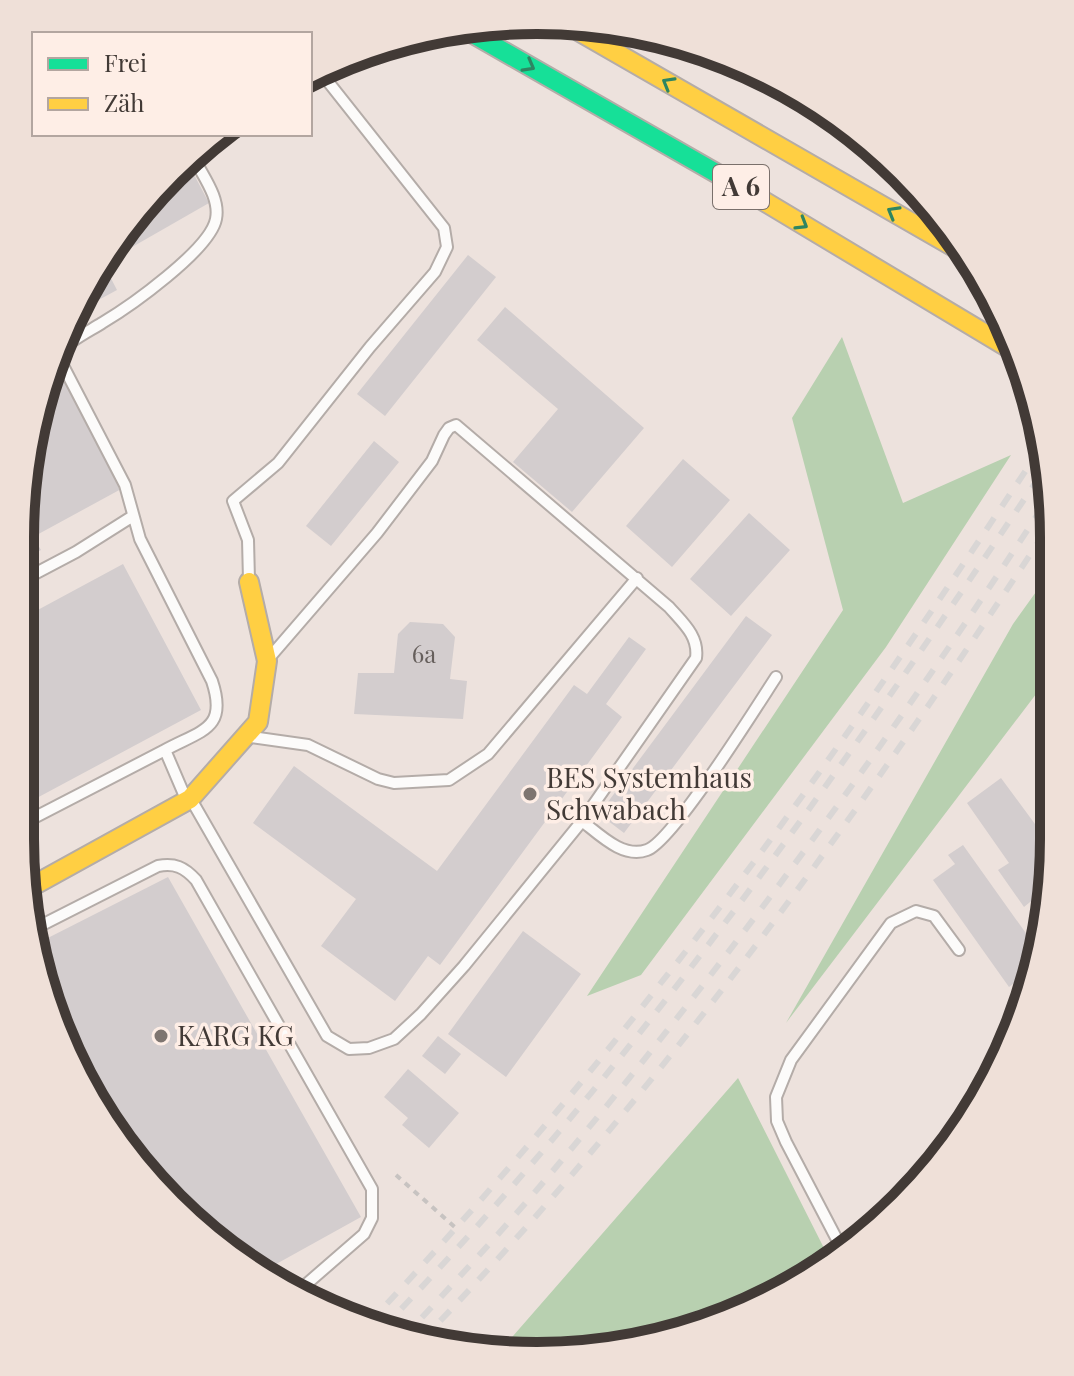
<svg xmlns="http://www.w3.org/2000/svg" width="1074" height="1376" font-family="'Playfair Display',serif">
<rect width="100%" height="100%" fill="#ede2dd"/>
<path fill="#b8d0b0" d="M842,337l61,166 108,-48 -125,192 -245,328 -54,21 256,-386 -51,-192z
M1051,571l-2,106 -263,346 227,-399z
M738,1078l92,182 -34,26 -125,52 -134,18 -37,-5z"/>
<path fill="#d3cdce" d="M190,167l19,36 -103,59 21,-40z
M468,255l28,22 -111,139 -28,-22z
M104,265l13,25 -37,20z
M505,307l139,121 -72,84 -59,-50 45,-53 -81,-69z
M61,374l62,114 -90,49 8,13 -20,11v-57l24,-121z
M374,441l25,21 -68,84 -25,-20z
M683,459l47,41 -58,67 -46,-41z
M749,513l41,37 -59,66 -41,-37z
M123,564l78,146 -181,97 1,-188z
M746,616l26,19 -148,198 -25,-19z
M410,622l33,2 12,13 -5,42 17,2 -4,38 -109,-5 4,-41h36l4,-39z
M629,637l17,12 -40,55 16,13 -182,248 -12,-9 -33,45 -74,-55 35,-47 -103,-76 41,-57 143,105 137,-186 13,9z
M1001,778l45,61 -1,73 -10,-14 -11,9 -26,-37 11,-7 -42,-60z
M963,845l77,108 -10,27 -4,-6 -17,13 -76,-107 22,-16 -7,-9z
M168,877l193,340 -101,56 -88,-68 -82,-107 -52,-125 -4,-28z
M523,931l58,43 -75,103 -58,-43z
M438,1036l23,18 -16,20 -23,-18z
M408,1069l51,44 -30,35 -27,-23 6,-7 -24,-21z"/>
<g fill="none" stroke-linecap="round" stroke-linejoin="round">
<g stroke="#b4aca8" stroke-width="14">
<path id="lane" d="M249,580l-1,-40 -15,-39 45,-38 92,-116 65,-75 12,-25 -3,-19 -122,-154
M21,581l55,-29 57,-36
M251,737l57,8 70,34 16,4 55,-3 39,-26 149,-176
M186,799l-21,-49c37,-20 63,-21 47,-69l-72,-142 -15,-54 -67,-129c8,-14 30,-24 44,-33 27,-16 108,-73 114,-104 4,-20 -11,-40 -20,-57
M192,801l135,235 22,13 20,-1 25,-9 27,-25 43,-48 118,-145 114,-163c3,-22 -13,-35 -27,-51l-213,-182 -7,3 -5,7 -12,26 -55,72 -107,124
M582,821c17,13 41,38 65,29 26,-9 110,-144 129,-173
M20,825l145,-75
M32,930l126,-64c17,-3 26,1 38,14l176,309v29l-8,16 -69,60
M843,1251l-57,-109 -9,-21 -1,-24 15,-37 100,-137 25,-12 18,5 25,34"/>
</g>
<g stroke="#b4aca8" stroke-width="22">
<path id="fast" d="M461,27l276,158"/>
</g>
<g stroke="#b4aca8" stroke-width="22">
<path id="slow" d="M580,32l381,219
M737,185l282,169
M27,889l163,-90 68,-77 9,-61 -18,-79"/>
</g>
<path stroke="#c7c3c1" stroke-width="4" stroke-dasharray="6 6" stroke-linecap="butt" d="M396,1175l61,54"/>
<use href="#lane" stroke="#fcfbfa" stroke-width="10"/>
<use href="#fast" stroke="#16e098" stroke-width="18"/>
<use href="#slow" stroke="#ffcf43" stroke-width="18"/>
<path stroke="#d9d6d5" stroke-width="6" stroke-dasharray="14 14" stroke-linecap="butt" d="M368,1324c102,-109 200,-222 292,-340 137,-172 260,-354 382,-538
M382,1329c252,-262 461,-560 664,-862
M403,1338c46,-50 93,-100 138,-153 185,-219 354,-451 510,-691
M421,1341c240,-249 442,-532 632,-821"/>
</g>
<defs><path id="oneway-chevron" d="M-2-3.5L2.5 0L-2 3.5" fill="none" stroke-width="1.6" stroke-linecap="round" stroke-linejoin="round" transform="scale(2)"/></defs>
<g stroke="#2e8562">
<use href="#oneway-chevron" transform="translate(529 66) rotate(29)"/>
<use href="#oneway-chevron" transform="translate(668 83) rotate(-150)"/>
<use href="#oneway-chevron" transform="translate(893 212) rotate(-150)"/>
<use href="#oneway-chevron" transform="translate(802 224) rotate(31)"/>
</g>
<g fill="#7e7570" stroke="#feeee6" stroke-width="3">
<circle cx="530" cy="794" r="8"/>
<circle cx="161" cy="1036" r="8"/>
</g>
<g text-anchor="middle" stroke-width="7" stroke-linejoin="round" paint-order="stroke">
<g font-size="24" fill="#665f5c">
<text x="424" y="663">6a</text>
</g>
<rect fill="#feeee6" stroke="#7a706b" stroke-width="2" x="713" y="165" width="56" height="44" rx="6"/>
<g font-size="26" font-weight="bold" fill="#423a36">
<text x="741" y="196">A 6</text>
</g>
<g font-size="28" fill="#423a36" stroke="#feeee6" text-anchor="start">
<text x="546" y="788">BES Systemhaus<tspan x="546" dy="32">Schwabach</tspan></text>
<text x="177" y="1046">KARG KG</text>
</g>
</g>
<path d="M0 0H1074V1376H0ZM537 34H537A503 503 0 0 1 1040 537V839A503 503 0 0 1 537 1342H537A503 503 0 0 1 34 839V537A503 503 0 0 1 537 34Z" fill="#efe0d8" fill-rule="evenodd"/>
<path fill="none" stroke="#423a36" stroke-width="10" d="M537 34H537A503 503 0 0 1 1040 537V839A503 503 0 0 1 537 1342H537A503 503 0 0 1 34 839V537A503 503 0 0 1 537 34Z"/>
<rect x="32" y="32" width="280" height="104" fill="#feeee6" stroke="#b3a6a0" stroke-width="2"/>
<rect x="48" y="58" width="40" height="12" fill="#16e098" stroke="#b3a6a0" stroke-width="2"/>
<text x="104" y="72" font-size="24" fill="#423a36">Frei</text>
<rect x="48" y="98" width="40" height="12" fill="#ffcf43" stroke="#b3a6a0" stroke-width="2"/>
<text x="104" y="112" font-size="24" fill="#423a36">Zäh</text>
</svg>
